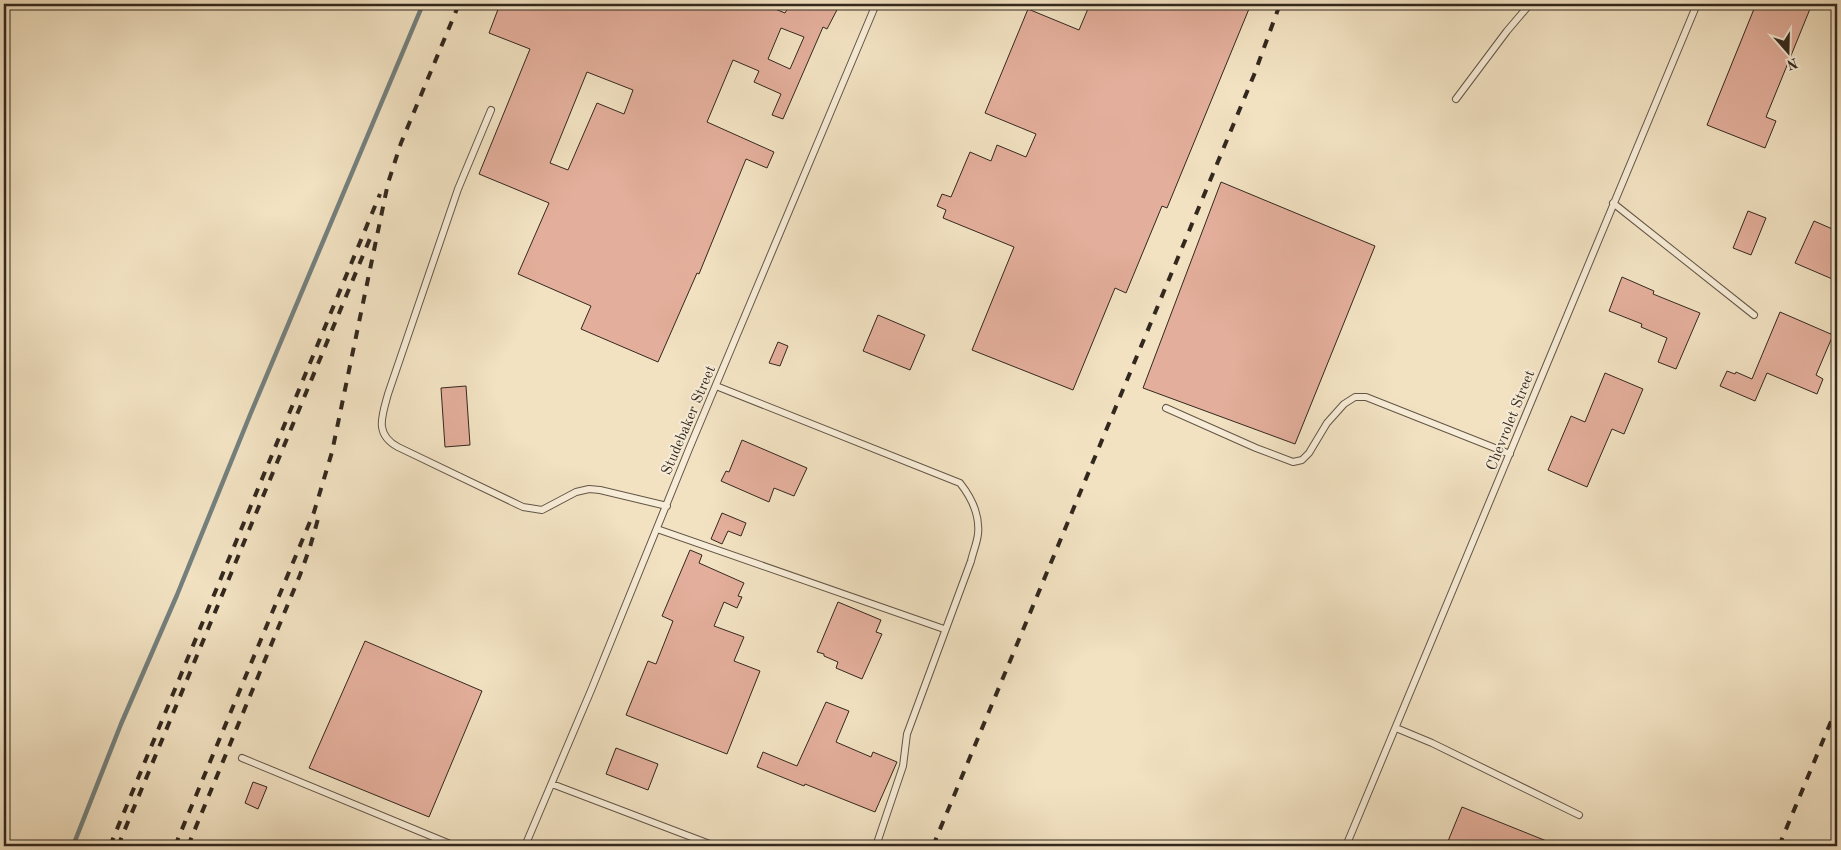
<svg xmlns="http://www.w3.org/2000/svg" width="1841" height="850" font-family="'Old Standard TT',serif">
<rect width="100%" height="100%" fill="#f2e2c2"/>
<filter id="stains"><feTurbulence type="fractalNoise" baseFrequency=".004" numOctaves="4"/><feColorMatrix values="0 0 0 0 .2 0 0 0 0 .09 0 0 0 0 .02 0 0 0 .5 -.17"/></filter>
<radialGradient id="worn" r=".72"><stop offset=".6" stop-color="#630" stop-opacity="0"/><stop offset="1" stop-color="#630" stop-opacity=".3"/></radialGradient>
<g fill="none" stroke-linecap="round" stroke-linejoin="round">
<path stroke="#74807e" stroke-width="4.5" d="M73,846l48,-122 56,-129 73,-180 173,-411"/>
</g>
<path fill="#e3ae9b" stroke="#33281e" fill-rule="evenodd" d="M500,4h263l22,9 5,-9h43l6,2 -12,23 -4,-2 -40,92 -11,-4 9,-21 -27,-12 5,-11 -26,-11 -26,62 67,30 -7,16 -21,-9 -47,115 -2,-1 -39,89 -77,-33 10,-23 -73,-32 31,-71 -70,-29 51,-125 -41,-16zM781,28l23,9 -14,32 -22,-10zM587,72l46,18 -9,24 -27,-11 -29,67 -18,-7z
M1090,4h161l-84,204 -5,-2 -36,87 -11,-5 -42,102 -101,-40 42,-103 -71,-29 3,-8 -9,-4 5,-12 9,3 19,-45 21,9 6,-16 29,12 10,-23 -51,-21 43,-104 51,21z
M1756,4h56l-46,113 10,4 -11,27 -58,-23z
M1221,182l154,64 -80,198 -152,-56z
M1748,211l18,7 -15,37 -18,-7z
M1814,221l23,10v50l-42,-18z
M1622,277l32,14 -1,3 47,19 -24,56 -18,-7 9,-24 -26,-11 1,-3 -33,-13z
M1780,312l53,23 -17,40 7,4 -6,15 -50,-21 -12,28 -35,-15 7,-15 8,3 1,-2 16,7z
M878,315l47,20 -15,35 -47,-19z
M778,342l10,4 -8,20 -11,-3z
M1605,373l38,16 -19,45 -12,-5 -25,58 -39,-17 23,-54 14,6z
M466,386l4,59 -25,2 -4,-59z
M742,440l65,28 -13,28 -20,-8 -5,14 -48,-21 5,-10 3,1z
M722,513l24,10 -5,13 -13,-5 -6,13 -11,-5z
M690,550l12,5 -3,8 45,20 -6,13 4,1 -5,11 -13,-6 -10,24 30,11 -10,24 26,10 -33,83 -101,-39 22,-54 8,3 17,-43 -11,-5z
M838,602l43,18 -5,12 6,2 -20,45 -26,-11 2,-6 -14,-6v-2l-7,-2z
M365,641l117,50 -53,126 -120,-49z
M826,702l23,9 -13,31 35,15 2,-5 24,10 -22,50 -70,-28 -1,2 -47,-19 6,-15 34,14z
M616,748l42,16 -10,26 -42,-16z
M253,782l14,5 -9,22 -13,-6z
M1462,807l97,39h-113z"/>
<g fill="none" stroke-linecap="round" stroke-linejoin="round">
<g stroke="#635647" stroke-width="8">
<path id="service" d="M1456,99l51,-68 23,-27
M491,110l-33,79 -70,205c-6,22 -14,40 10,53l125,60 19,3 34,-18 13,-3 11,1 67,16
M1613,203l141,112
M716,386l244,97c11,14 20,32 18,51 -1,9 -5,18 -7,27l-64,173 -4,32 -27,80
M1166,408l90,40 37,14 9,-2 7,-7 18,-30 17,-19 11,-7h11l144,57
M657,529l287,100
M1396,728l36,15 147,72
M242,758l213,88
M552,784l163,62
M525,846l67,-158 97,-239 187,-445
M1346,846l351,-842"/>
</g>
<use href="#service" stroke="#f7ecd7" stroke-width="6"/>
<path stroke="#33281e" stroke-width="4" stroke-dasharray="9 9" stroke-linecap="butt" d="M110,846l270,-652
M118,846l253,-610
M175,846l139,-334 18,-60 56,-269 13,-40 58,-139
M188,846l112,-271 10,-28 10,-35
M933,846l321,-771 26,-71
M1779,846l58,-139"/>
</g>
<g text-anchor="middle" stroke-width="4" stroke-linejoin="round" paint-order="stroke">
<g font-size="15" fill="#33281e" stroke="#f7ecd7">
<text transform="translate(688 420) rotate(-67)" y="5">Studebaker Street</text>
<text transform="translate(1510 420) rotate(-68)" y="5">Chevrolet Street</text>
</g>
</g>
<rect width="1841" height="850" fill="none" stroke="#f2e2c2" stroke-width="20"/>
<rect x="5" y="5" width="1831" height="840" fill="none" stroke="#33281e" stroke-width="2.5"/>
<rect x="10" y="10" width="1821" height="830" fill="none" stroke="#33281e"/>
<g transform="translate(1788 52) rotate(160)" stroke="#f7ecd7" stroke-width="4" paint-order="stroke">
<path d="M0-4L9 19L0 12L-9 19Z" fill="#33281e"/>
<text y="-8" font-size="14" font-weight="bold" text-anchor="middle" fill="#33281e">N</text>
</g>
<rect width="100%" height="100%" filter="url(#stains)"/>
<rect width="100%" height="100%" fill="url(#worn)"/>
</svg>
